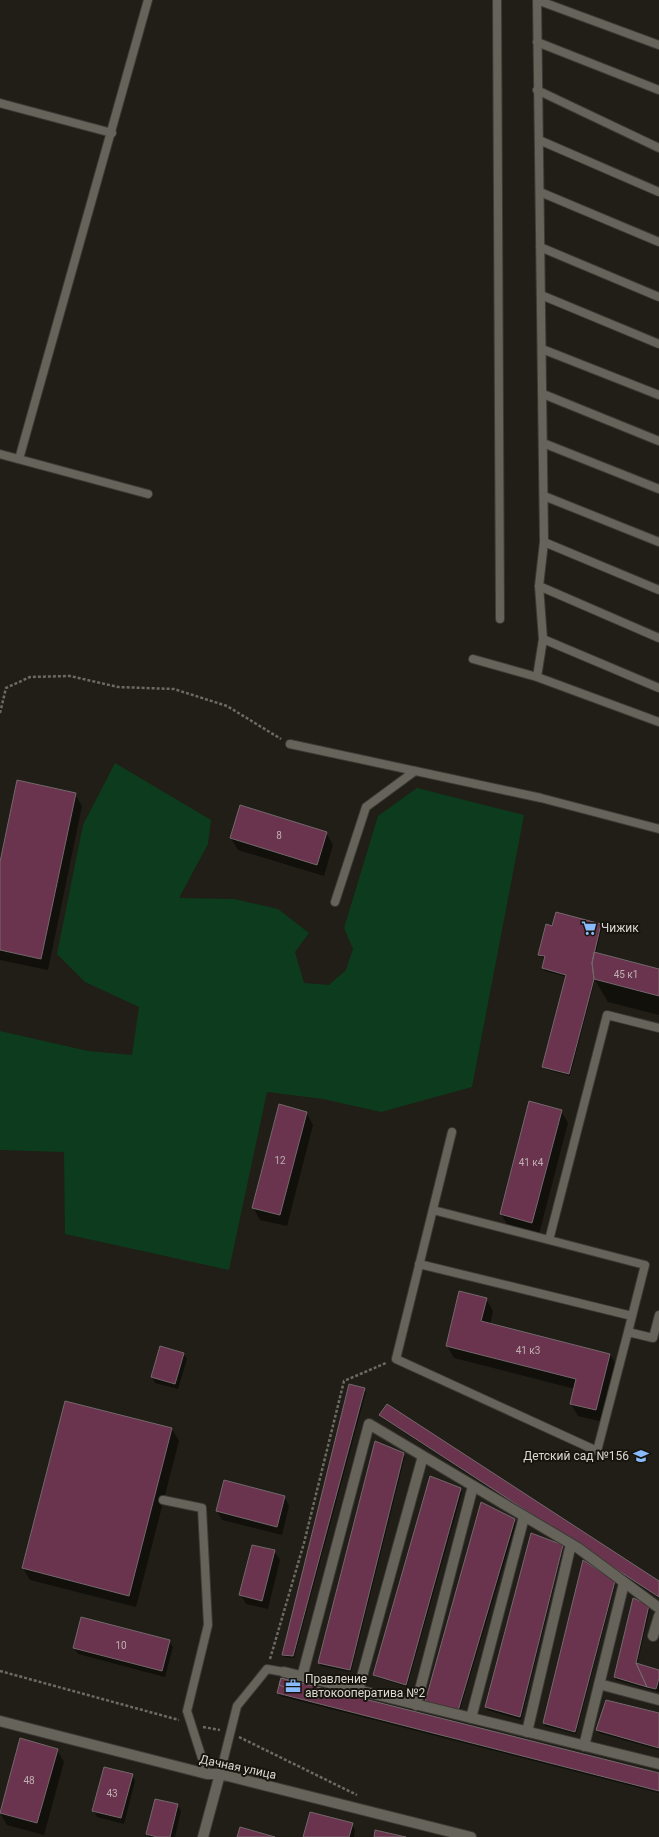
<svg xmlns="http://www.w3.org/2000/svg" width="659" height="1837" font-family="Roboto,sans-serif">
<rect width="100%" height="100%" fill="#201e16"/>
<path fill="#0c3c1d" d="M115,763l96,57 -3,24 -29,54 55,1 44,10 31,24 -14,19 9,31 25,2 17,-15 7,-21 -9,-21 34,-112 39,-28 107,27 -52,272 -91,25 -58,-13 -56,-7 -38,178 -164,-36 -1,-82 -64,-2v-119l88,20 44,4 7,-48 -54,-25 -28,-28 26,-129z"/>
<path fill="#0007" d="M75,794l7,12 -34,164 -48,-10v-93z
M326,833l7,12 -9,31 -86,-26 -7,-12z
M600,925l2,2 -6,26 63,17v45l-51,-13 -13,-22 -25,96 -25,-7 -2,-2 24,-90 -22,-6 -2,-3 3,-10 -5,-1 -1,-2 13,-28z
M561,1111l7,12 -29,111 -31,-8 -7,-12z
M306,1112l7,13 -26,101 -27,-6 -7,-13z
M460,1292l26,7 7,12 -3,14 120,29 7,13 -14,55 -25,-6 -7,-12 4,-15 -121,-31 -7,-12z
M183,1353l4,6 -9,30 -23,-6 -3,-6z
M364,1389l2,3 -72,266 -10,-1 -1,-3z
M380,1415l279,167v16l-277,-180z
M172,1429l7,12 -43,166 -106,-27 -7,-12z
M403,1454l2,2 -54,216 -30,-6 -2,-3z
M460,1489l2,3 -55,195 -31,-10 -2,-2z
M284,1496l5,10 -7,29 -60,-15 -5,-9z
M514,1520l2,3 -57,190 -31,-8z
M562,1545l1,3 -42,172 -34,-10 -1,-3z
M274,1551l6,9 -12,49 -22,-5 -5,-9z
M614,1582l1,3 -39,149 -31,-8 -1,-3z
M648,1606l2,3 -13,56 22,6v21l-43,-12 -1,-3z
M169,1641l4,6 -8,30 -87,-23 -4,-6z
M278,1693l381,81v19l-379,-97z
M659,1714v36l-60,-17 -2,-3z
M57,1750l7,12 -20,73 -37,-10 -7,-12z
M132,1775l3,6 -11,43 -27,-7 -3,-6z
M178,1805l3,6 -6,26h-26l-1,-3z
M352,1824l3,6 -1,7h-50z"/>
<path fill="#6a344e" stroke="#73686c" d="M17,780l59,13 -35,166 -41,-9v-88z
M240,805l87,27 -10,33 -87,-27z
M556,912l45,12 -9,39 2,16 -25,95 -27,-7 24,-92 -24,-7 3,-12 -7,-1 8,-31 6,2z
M594,952l65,17v27l-65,-17 -2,-16z
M529,1101l33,9 -30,113 -32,-9z
M279,1104l28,8 -27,103 -28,-7z
M459,1291l28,7 -6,23 129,33 -14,56 -26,-6 6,-25 -130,-33z
M160,1346l24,7 -9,31 -24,-7z
M349,1384l16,4 -72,268 -11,-1z
M65,1401l107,27 -43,168 -107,-28z
M387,1404l272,177v16l-280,-182z
M375,1441l29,12 -54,217 -32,-7z
M430,1476l31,12 -55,197 -33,-10z
M224,1480l61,16 -8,31 -61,-16z
M481,1502l34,17 -57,192 -33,-9z
M531,1533l32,12 -43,172 -35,-10z
M252,1545l23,5 -13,51 -23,-6z
M583,1560l32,21 -40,151 -32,-9z
M633,1598l16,7 -13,58 11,24 -33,-10z
M81,1617l89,23 -8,31 -89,-23z
M636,1663l23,7v8l-3,11 -9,-2z
M281,1678l378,95v18l-382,-98z
M281,1678l7,2 -1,8 -8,-3z
M288,1680l11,4 -2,7 -10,-3z
M606,1700l53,13v35l-63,-18z
M20,1738l38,11 -21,74 -37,-10z
M104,1767l29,7 -12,44 -29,-7z
M155,1799l23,5 -8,33h-13l-11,-3z
M310,1812l43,11 -4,14h-46z
M240,1827l35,10h-38z
M375,1830l31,7h-32z"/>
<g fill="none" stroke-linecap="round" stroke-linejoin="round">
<g stroke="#3c3a35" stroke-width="10">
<path id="service" d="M497,0l3,619
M537,0l122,45
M537,42l122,48
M537,90l122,58
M0,103l112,30
M539,140l120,52
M540,192l119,50
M540,247l119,50
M541,295l118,49
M542,349l117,46
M543,394l116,47
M543,443l116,46
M0,454l148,40
M19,459l129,-459
M544,496l115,46
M544,542l115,48
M539,586l120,52
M543,639l116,49
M473,659l64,18 122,45
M537,677l6,-38 -4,-53 5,-44 -7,-542
M290,744l251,54 118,31
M335,902l31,-95 49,-36
M659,1028l-52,-13 -58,225 96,25 -17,67 25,6 6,-23
M452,1132l-56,227 201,92 31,-119
M433,1210l116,30
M419,1264l213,52
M163,1500l39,8 6,117 -21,86 20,63
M220,1774l17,-68 30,-37 17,3"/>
</g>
<g stroke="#3c3a35" stroke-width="12">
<path id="minor" d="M653,1636l6,-20
M284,1672l375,92
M302,1677l67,-253 209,124 81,60
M599,1684l60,16
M358,1691l65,-235
M416,1705l57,-219
M471,1718l53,-201
M0,1721l207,53h13l251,63
M527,1732l44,-188
M584,1746l40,-163
M203,1837l17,-63"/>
</g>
<path stroke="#6c6a63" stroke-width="2.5" stroke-dasharray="3 2" stroke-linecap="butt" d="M0,713l6,-25 24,-11 40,-1 48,11 56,2 53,17 54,33
M270,1659l34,-116 40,-162 42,-18
M0,1671l179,49
M203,1727l17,3
M239,1737l118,58"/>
<use href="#service" stroke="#66645a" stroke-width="8"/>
<use href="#minor" stroke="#66645a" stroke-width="10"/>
</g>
<defs>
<g id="supermarket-bare" transform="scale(1.2)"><path d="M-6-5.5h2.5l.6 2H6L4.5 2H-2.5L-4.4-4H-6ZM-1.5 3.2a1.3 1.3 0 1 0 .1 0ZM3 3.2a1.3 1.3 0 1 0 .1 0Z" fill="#88bafc" stroke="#17150d" stroke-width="2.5" paint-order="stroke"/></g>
<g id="school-bare" transform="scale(1.2)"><path d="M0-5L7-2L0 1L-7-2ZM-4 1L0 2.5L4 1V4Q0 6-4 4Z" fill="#88bafc" stroke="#17150d" stroke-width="2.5" paint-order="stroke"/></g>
<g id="office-bare" transform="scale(1.2)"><path d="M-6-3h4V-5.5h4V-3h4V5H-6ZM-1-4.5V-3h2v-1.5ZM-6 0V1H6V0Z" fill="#88bafc" stroke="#17150d" stroke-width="2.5" paint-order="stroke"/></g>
</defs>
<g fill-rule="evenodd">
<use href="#supermarket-bare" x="589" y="928"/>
<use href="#school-bare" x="641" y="1456"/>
<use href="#office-bare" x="293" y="1686"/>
</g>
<g text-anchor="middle" stroke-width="4" stroke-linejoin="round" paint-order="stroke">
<g font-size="10" fill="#beb0b2">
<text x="279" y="839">8</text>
<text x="626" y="978">45 к1</text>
<text x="280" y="1164">12</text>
<text x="531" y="1166">41 к4</text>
<text x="528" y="1354">41 к3</text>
<text x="121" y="1649">10</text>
<text x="29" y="1784">48</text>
<text x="112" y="1797">43</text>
</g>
<g font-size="12" fill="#dad9d3" stroke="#17150d" text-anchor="start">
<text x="601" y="932">Чижик</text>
<text x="629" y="1460" text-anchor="end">Детский сад №156</text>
<text x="305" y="1683">Правление<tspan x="305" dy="14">автокооператива №2</tspan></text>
</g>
<g font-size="12" fill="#dad9d3" stroke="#17150d">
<text transform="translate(238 1767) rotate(12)" y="4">Дачная улица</text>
</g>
</g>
</svg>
